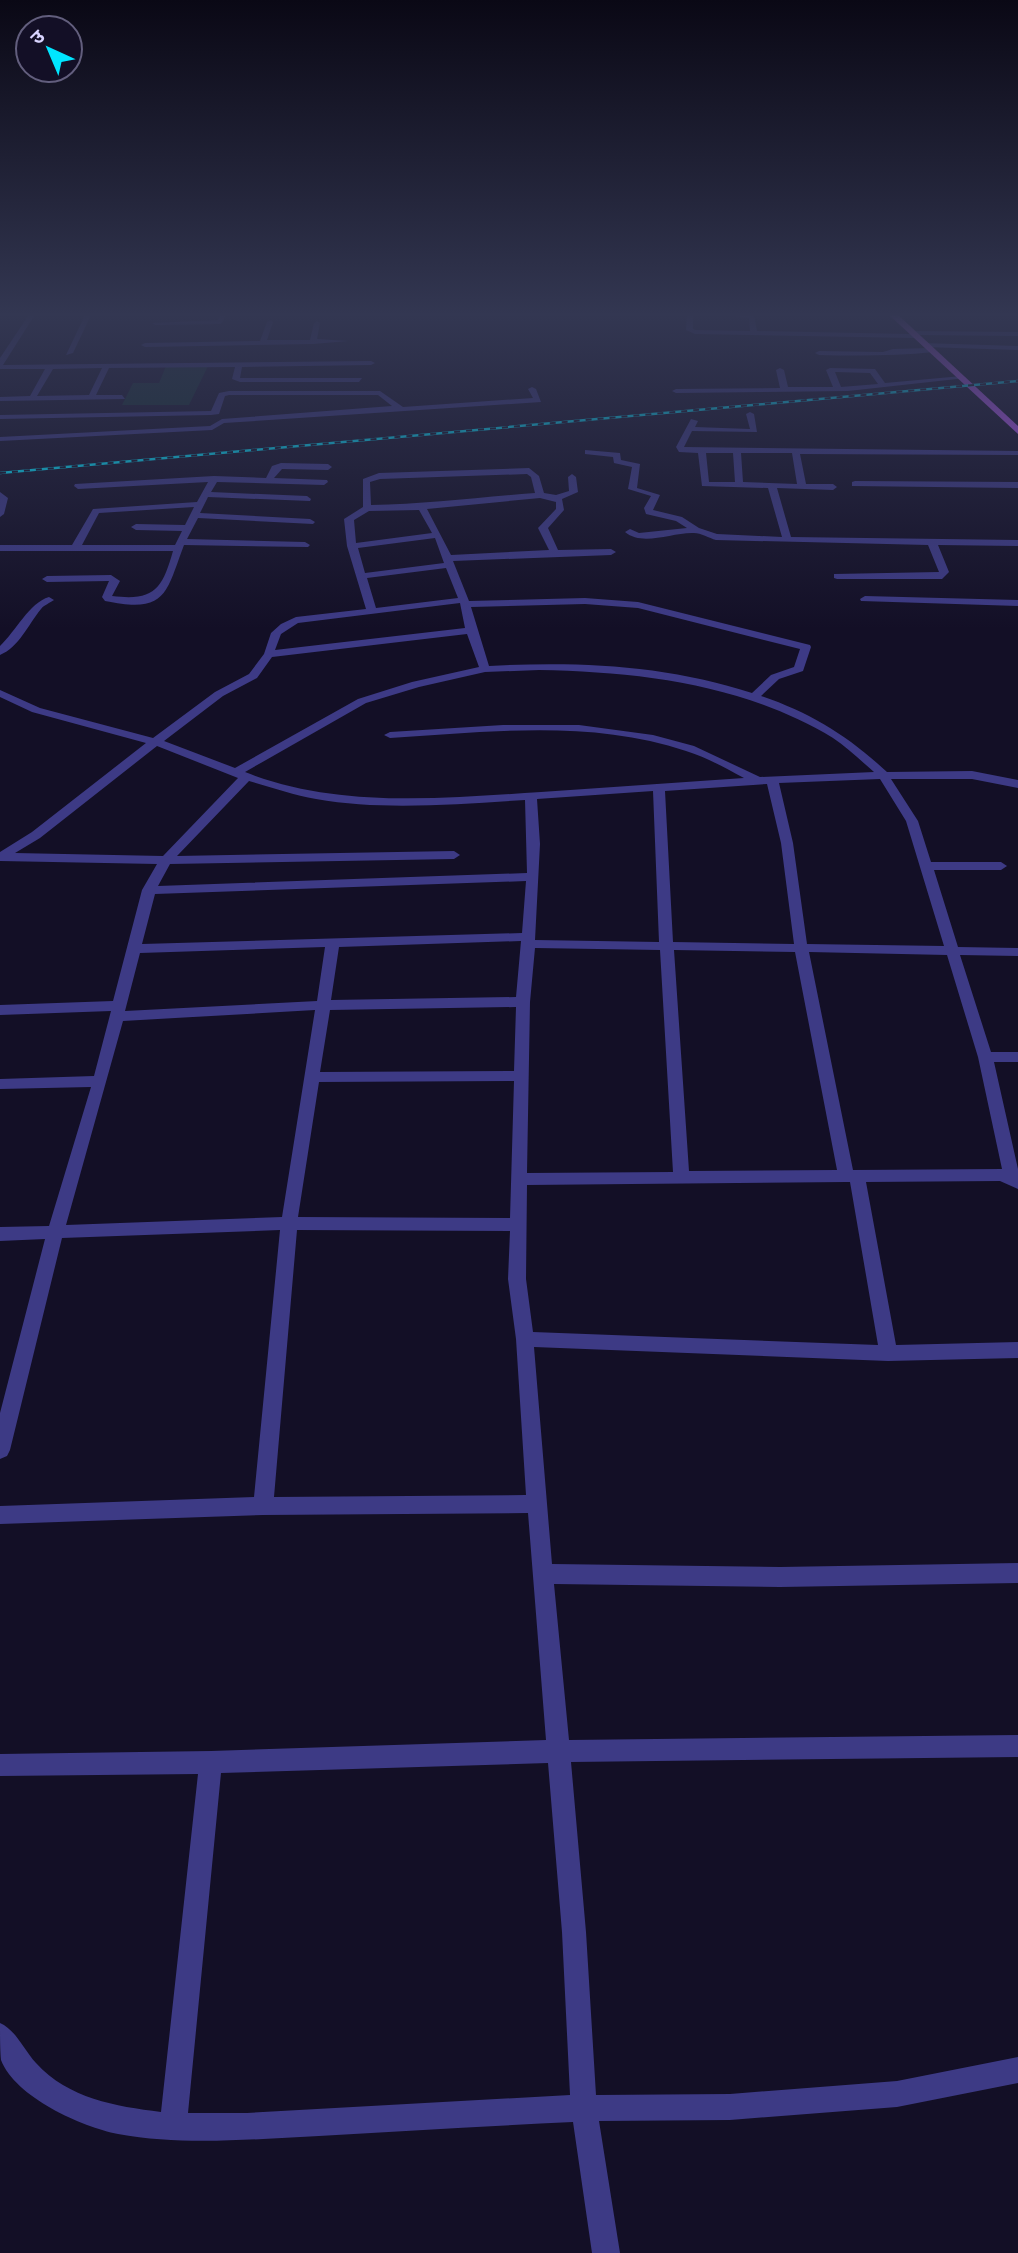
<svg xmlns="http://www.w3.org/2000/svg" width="1018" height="2253" font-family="'Nunito Sans','Noto Sans Devanagari',sans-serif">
<rect width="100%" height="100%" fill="#130f26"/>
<path fill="#12302f" d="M166,366h42l-19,39h-67l11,-22h26z"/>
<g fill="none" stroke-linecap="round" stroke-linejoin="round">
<path fill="#3d3a85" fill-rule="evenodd" d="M30,313h6l-33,52 368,-4 4,2 -4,2 -129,2 -2,11h122l-3,4h-119l-8,-3 3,-12 -126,1 -13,27h26l3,4 -125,2v-4l30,-1 15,-27h-45v-11zM102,368l-13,27 -52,1 16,-27z
M86,313h6l-19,40 -7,2z
M221,313h6l-6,11 -66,1 -3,-2 66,-3z
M687,313h6v16l3,1 54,1 -1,-13 -37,-5 42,2 3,16 152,3 3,-3 106,1v4l-101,-1 -3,3 -219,-4 -9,-4z
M270,320l3,2 -6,18h43l4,-17 3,-2 3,2 -3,16 31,2 -35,3 -168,3 -4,-2 4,-2 115,-2 7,-19z
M922,343l96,3v4l-93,-3z
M931,348l3,4c-38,4 -77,4 -115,3l-4,-2 4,-2 64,1 10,-3z
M780,368l4,2 4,17h45l-7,-17 4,-2 45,1 10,14 77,-7 4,2 -118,13 -172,2 -4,-2 4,-2 104,-1 -4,-18zM835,372l35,1 8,11 -37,3z
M532,387l4,2 5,13 -317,21 -12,7 -212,11v-4l210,-11 12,-7 170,-13 -14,-11h-149l-4,1 -6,18 -8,1 -211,4v-4l211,-4 8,-18 10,-2h151l23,16 130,-9 -5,-9z
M750,412l4,2 3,18 -65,-1 -8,16 334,4v4l-218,-1 6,30h27l4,3 -4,3 -56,-2 14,49 227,3v6l-80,-1 11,27 -7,7h-105l-3,-1v-4l105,-2 -11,-27 -212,-5c-7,-2 -15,-7 -22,-7 -22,-1 -51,14 -69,-1l5,-3 9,4 48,-5 -11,-7 -30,-7 -2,-6 7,-12 -23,-7 4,-22 -18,-4 -1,-6 -28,-3v-4l35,3 1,7 19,4 -3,24 23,7 -7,15 29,7 17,11 18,6 65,3 -14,-49 -66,-2 -4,-33 -19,-1 -3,-5 15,-28 7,2 -3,6 55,2 -4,-15zM706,453h27l2,29h-26zM741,453h51l5,31 -54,-2z
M281,463l47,1 4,3 -4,3 -46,-1 -8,9 53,2 1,2 -4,3 -107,-3 -6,10 96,4 4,3 -1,2 -102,-4 -8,16 110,6 5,3 -2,2 -115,-6 -11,21 118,3 5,3 -2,2 -124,-2c-18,47 -16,69 -79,56l-3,-4 7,-16 -62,1 -5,-3 5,-3 64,-1 9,6 -8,15c42,5 50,-6 61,-45h-173v-6h72l21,-36 104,-7 11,-20 -130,7 -4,-3 1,-2 139,-8 52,2 6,-12zM194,507l-9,18 -49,-1 -5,3 5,3 46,1 -7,14h-93l17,-32z
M529,468l10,8 5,17 12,2 13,-4 -1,-14 4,-3 4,3 2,15 -16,7 2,11 -16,18 10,22 53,-1 5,3 -5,3 -158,6 16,40 116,-3 53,4 172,43 1,2 -8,24 -24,8 -18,17c50,17 87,40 126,76l85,-1 46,9v8l-46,-9h-81l27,42 13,41h70l6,4 -6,4h-67l24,77 60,1v8l-58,-1 31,97h27v10h-24l24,107v20l-18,-8 -134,1 30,163 122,-3v16l-130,3 -354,-14 18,217 228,3 238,-4v20l-238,4 -226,-3 15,156 449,-5v22l-447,5 15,170 10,163 134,-1 167,-13 121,-24v26l-121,24 -167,13 -131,1 21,132h-28l-19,-131c-85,4 -169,9 -254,14 -67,3 -135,10 -201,-2 -36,-7 -103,-37 -117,-74 -1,-10 -1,-26 -1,-37 16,7 24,27 36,40 33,36 79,43 125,49l37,-338 -198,2v-22l211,-3 335,-11 -18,-227 -265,2 -263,9v-18l254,-9 26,-267 -218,8 -52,212 -3,6 -7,3v-46l45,-174 -45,2v-14l49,-1 42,-139 -91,2v-10l94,-3 17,-65 -111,4v-10l113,-4 29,-111 15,-26 -157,-3v-9l32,-20 114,-89 -114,-31 -32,-15v-7l40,18 113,30 62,-46 34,-18 15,-20 7,-21 10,-9 15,-7 70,-8 -19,-63 -3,-27 19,-12v-28l16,-6zM527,474l4,3 4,16c-55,4 -109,11 -164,12l-1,-23 10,-3zM540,498l16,4v7l-18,19 11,22 -98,5 -24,-46zM419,510l13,23 -76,10 -2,-23 15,-9zM435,538l9,25 -79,10 -7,-25zM446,568l12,30 -82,10 -9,-30zM460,603l5,25 -190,22 6,-16 17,-11zM585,604l53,4 162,41 -6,18 -23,8 -19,18c-85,-28 -175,-32 -263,-27l-18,-59zM467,634l12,33 -67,15 -54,17 -123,69 -71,-27 59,-45 34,-18 15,-21zM539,670c102,2 204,14 294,68 14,9 28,23 41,34l-114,5 -66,-31 -41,-11 -74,-10h-76l-113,7 -6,3 6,3c98,-6 201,-19 296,13 20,6 39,17 58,27 -68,5 -135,9 -203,14 -97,6 -203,17 -296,-20l121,-69 53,-16 66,-15zM157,746l81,32 -75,78 -148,-3 25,-15zM880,779l26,42 38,125 -137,-2 -14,-101 -14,-60zM249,781c22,6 44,14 67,18 68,12 141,5 209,1l2,73 -369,13 12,-22 284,-5 6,-4 -6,-4 -277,5zM767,784l14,59 13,101 -121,-2 -8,-151zM653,791l6,151 -124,-2 5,-96 -3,-45zM526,881l-4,52 -380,11 13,-50zM521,941l-5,56 -185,3 8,-53zM325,947l-8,54 -192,10 15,-58zM535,948l125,2 13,222 -146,1 3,-171zM674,950l121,2 42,218 -148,1zM809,952l138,3 31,102 24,112 -149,1zM516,1007l-2,64 -194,1 10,-62zM315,1010l-33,207 -216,8 57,-204zM514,1081l-4,137 -212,-1 21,-135zM846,1182h4l28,163 -345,-13 -7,-53 1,-94zM297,1230l213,1 -2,48 8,60 10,156 -252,2zM548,1763l14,169 8,163 -323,18h-59l33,-340z
M855,481l163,1v6l-166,-2v-4z
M0,492l8,6 -4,16 -4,3z
M865,596l153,4v6l-157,-5 -1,-2z
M49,597l5,3c-4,3 -10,5 -13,9 -13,16 -22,38 -41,46v-9c16,-15 29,-43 49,-49z"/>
<path fill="#c25bff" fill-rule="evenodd" d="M887,313h9l122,113v8z"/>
<g stroke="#00e5ff" stroke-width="2.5">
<path id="rail" d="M0,473l1018,-92"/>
</g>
<use href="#rail" stroke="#130f26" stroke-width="2" stroke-dasharray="6" stroke-linecap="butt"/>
</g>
<linearGradient id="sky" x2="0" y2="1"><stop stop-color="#0a0815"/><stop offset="0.5" stop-color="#333752"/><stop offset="1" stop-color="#333752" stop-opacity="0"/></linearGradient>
<rect width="1018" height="629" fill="url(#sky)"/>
<g transform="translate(49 49) rotate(316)"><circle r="33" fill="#130f26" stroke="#625e7d" stroke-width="2"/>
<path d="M0-5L12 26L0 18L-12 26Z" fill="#00e5ff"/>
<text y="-10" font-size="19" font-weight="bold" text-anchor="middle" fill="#d9d4ff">उ</text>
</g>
</svg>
